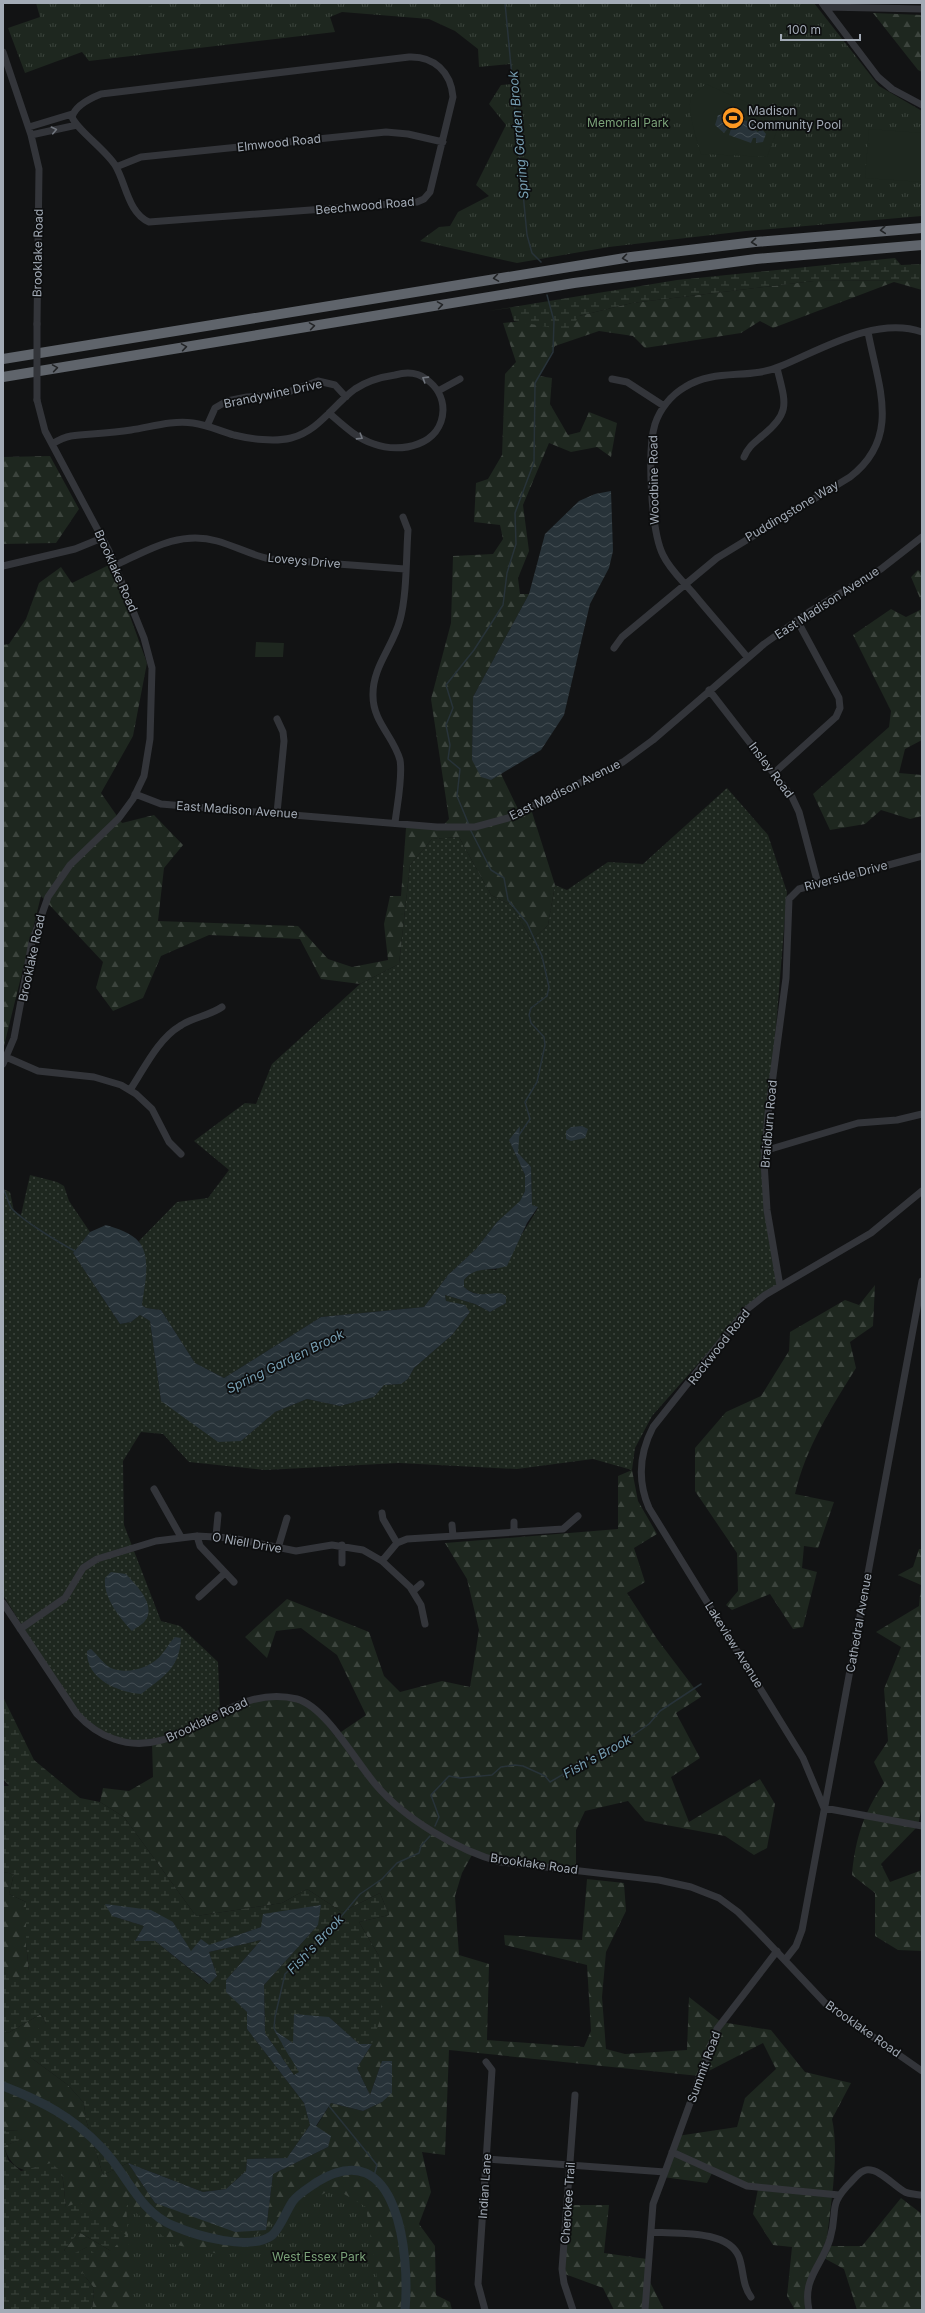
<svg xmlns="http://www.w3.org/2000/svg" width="925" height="2313" font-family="Inter,sans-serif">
<defs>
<pattern id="grass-dots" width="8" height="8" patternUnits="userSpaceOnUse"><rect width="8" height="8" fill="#1e271f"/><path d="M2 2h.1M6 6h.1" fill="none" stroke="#3c443d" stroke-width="1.8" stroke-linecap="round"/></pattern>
<pattern id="forest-firs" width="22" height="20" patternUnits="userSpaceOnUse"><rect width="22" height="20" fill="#1e271f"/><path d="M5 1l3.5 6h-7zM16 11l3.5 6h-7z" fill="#3c443d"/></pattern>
<pattern id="wetland-marsh" width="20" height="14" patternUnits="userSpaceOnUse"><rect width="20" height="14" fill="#1e271f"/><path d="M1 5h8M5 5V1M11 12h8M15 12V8" fill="none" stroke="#3c443d"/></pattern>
<pattern id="park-tufts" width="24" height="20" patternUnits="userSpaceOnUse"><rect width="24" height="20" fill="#1e271f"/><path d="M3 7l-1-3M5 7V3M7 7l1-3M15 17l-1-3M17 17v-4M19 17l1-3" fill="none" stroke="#3c443d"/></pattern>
<pattern id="water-waves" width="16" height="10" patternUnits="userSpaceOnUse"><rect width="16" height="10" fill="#283339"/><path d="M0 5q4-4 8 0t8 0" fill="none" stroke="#444e53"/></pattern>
</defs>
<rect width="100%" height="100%" fill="#121314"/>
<path fill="url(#grass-dots)" d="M727,788l41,47 19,57 -23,283 16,111 -38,28 -90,102 -17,32 -3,22 -39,-11 -76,10 -118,-6 -134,7 -76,-8 -26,-28 -22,-2 -18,29 1,64 37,96 19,5 38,36 2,49 -68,32 -43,-4 -29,-21 -77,-123v-406l7,3 4,19 7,4 9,-40 27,7 7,4 5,15 21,31 -17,21 47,71 11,-2 9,-7 10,6 11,80 80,40 34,-29 32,-13 33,7 34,-9 10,-12 17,-1 7,-5 6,-11 38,-33 18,-23 -24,-11 -1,-6 30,9 15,8 16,-9 -3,-9c-15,1 -27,3 -39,-7v-7c9,-11 19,-12 32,-10 16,-20 29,-40 42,-62l-6,-3 -1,-38 -13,-14 -9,-13 16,35v16l-5,11 -23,20 -21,27 -28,26 -24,32 -103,10 -97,61 -29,-15 -34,-53 -15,-2 -4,-3 3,-47 -6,-17 38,-39 31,-4 21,-28 -35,-29 51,-38 11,1 16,-40 88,-80 39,-20 11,-99 22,-26 27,-2 32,58 20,10 21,35 16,-15 7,-40 12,5 41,-28 35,2z"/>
<path fill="url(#forest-firs)" d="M873,13l49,2v57l-4,-2z
M922,280v10l-28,-8 -121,46 -13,-7 -19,12 -96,15 -12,-12 -34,-5 -44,15 -16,30 13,2 -2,26 18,31 12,-3 9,-20 28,11 -6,34 -14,-10 -26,5 -22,-9 -26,62 6,46 -11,27 2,16h9l-56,103 -1,63 19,20 10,-6 17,35 14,3 23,73 -7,40 -16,15 -21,-35 -20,-10 -32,-58 -27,2 -22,26 -11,99 -39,20 -39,-5 -21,-40 -91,-4 -48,21 -18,42 -30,13 -17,-23 7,-26 -62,-66 -38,154v-405l6,-1 17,-25 13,-36 22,-16 11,16 39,-19 36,99 -14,73 -32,57 21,30 32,-8 29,30 -19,23 -6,53 140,5 30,33 24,8 36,-7 -4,-36 6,-28h11l5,-68h35l8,-9 -18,-120 20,-76 2,-67 40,-2 10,-15 -3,-14 -26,-3 2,-39 12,-4 14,-24 3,-81 11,-12 -13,-39 76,-7 53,-13 182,-22z
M50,456l29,53 -23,34 -53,1v-87z
M918,570l4,3v30l-11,-26z
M891,609l15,8 16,-8v131l-17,9 -6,24 23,2v41l-12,3 -29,-9 -16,14 -35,6 -17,-36 76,-67 2,-16 -38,-76z
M875,1285l-2,41 -23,16 6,26c-25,40 -50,79 -61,126l39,8 -16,46 -14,-2 -2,22 15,4 -14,55 -10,2 -23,-35 -38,16 -6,-5 12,-14 -1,-38 -42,-62v-43l31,-36 35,-16 28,-45 1,-19 55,-32 14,5z
M632,1470l6,31 19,33 -23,14 11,34 -18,11 30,46 44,58 -25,16 24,45 -29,19 18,45 71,-43 15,25 -8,44 -13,7 -29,-19 -80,-15 -17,-20 -43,10 -9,19v40l-75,-8 -28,-9 -11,20 -7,23 4,59 30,9 -2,76 97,7 7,-16 -4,-66 -82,-20 -1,-10 78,5 5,-61 37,4 2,28 -20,41 -4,45 4,52 19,5 62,-4 2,-53 32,25 50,8 34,42 46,11 -19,36c8,35 -2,91 -6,127h36l39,-48 21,16v96h-65l-13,-41 -22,-12 -15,30 1,23h-13l-8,-14 5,-49 -19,-2 -20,-31 5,-25 -45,-18 -6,12 -44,-6 14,-41 60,-9 8,-29 31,-29 -13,-26 -64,33 -250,-26 -4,105 -23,-3 9,40 -12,32 16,22 1,49 14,7 2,8h-360l2,-22 -13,-17 6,-24 -18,10 -5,-7 15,-18 32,19 -45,-44 -4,-35c-27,-1 -49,6 -58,-26l18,-7 -4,-9 -15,1v-100l5,2 33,-19 5,9 -16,34 38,28 16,18 2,17 17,55 25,-12 27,40 111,27 7,-56 55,-27 -12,-20 15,-24 32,8 19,-9v-41l-12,34 -13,-27 15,-24 7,-88 -20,-34 30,-7 -9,-22 -38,19 -35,-23 -25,14 -86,13 -72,-99 -24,-15 3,-14 26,3 24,-14 -1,-34 108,-46 34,2 18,8 23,29 31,-21 -29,-60 -36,-27 -25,3 -9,27 -22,-21 42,-38 82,33 15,44 16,16 42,-11 28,6 9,-57 -12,-51 -22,-36 173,-14v-53z
M919,1549h3v257l-4,20 -37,38 9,18 32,-12v81l-24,-1 -23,-14v-43l-23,-18c3,-36 12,-63 32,-92l-10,-21 14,-21 -4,-52 17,-42 -25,-15 43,-26 2,-21 -23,-10 15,-8z
M3,1872l11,2 -5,20 17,8v42l3,27 -12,9 -14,-8z
M567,2205h42l-5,48 43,6 -1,15 18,36h-50l-11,-22 -41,-15z"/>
<path fill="url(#wetland-marsh)" d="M895,258l6,7 21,-1v16l-108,1 -182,22 -53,13 -9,15 -56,-10 -4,-13 -22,3 189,-31z
M3,1697l31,63 46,38 20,4 24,15 72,99 86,-13 25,-14 35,23 38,-19 9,22 -30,7 20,34 3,58 -10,30h-13l-30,-27 -36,26 -18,-12 25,41 -6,3 -29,-42 -1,-48 54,-60 -57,2 -70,25 -18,-30 -61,-6 32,10 -9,15h20l53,43 9,-8 -8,-24 52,-12 -35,40v11l21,21v17l57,74 6,22 -23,33 -40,1 -1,12 -20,18 -23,3 -75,-29 -25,12 -17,-55 -2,-17 -16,-18 -38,-28 1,-23 15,-11 -5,-9 -33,19 -5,-2v-59l14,7 12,-9 -3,-26v-42l-17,-8 5,-20 -11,-2v-86h6l-6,-7z
M19,2130l4,9 -19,7 4,14 13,11 30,-8 11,9 4,35 13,-5 47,33 -15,16 -32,-19 -15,18 5,6 18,-9 7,6 -13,18 13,17 -2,22h-89v-179z"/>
<path fill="url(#park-tufts)" d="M36,3h778l65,83 43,25v105l-176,15 -137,16 -92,16 -97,-22 19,-14 11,-1 8,-14 31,-16 -13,-11 30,-60 -17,-21 12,-19 12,-1 -2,-20 -32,3 -1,-18 -23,-18 -26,-12 -87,-7 -12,5 5,15 -246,29 -7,-9 -57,21 -17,-45 32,-11z
M334,2188l32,19 13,84 -3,19h-243l-7,-106 46,40 52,11 62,-41z"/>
<path fill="#1e271f" d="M117,3h40l-23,10h-17z
M706,84l65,29 8,12 -12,32 -66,-3c-3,-11 -16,-48 -9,-58 3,-4 10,-8 14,-12z
M869,129l53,4v49l-57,-4z
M256,642l28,1 -1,14h-28z"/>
<path fill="url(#water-waves)" d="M730,114v8h4l2,-5 21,8 -2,5 3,2 3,-4 5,6 -3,8 -7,1v-5h-3l-2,5 -22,-8 2,-6 -3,-1 -4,5 -9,-8 3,-10z
M611,491l2,60 -4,17 -19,36 -26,111 -23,35 -50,30 -10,-3 -9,-17 1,-63 56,-103 16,-60 34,-33 16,-7z
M520,1126l-2,27 13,14 1,38 6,2 -11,16 -20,43c-16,6 -31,-1 -43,14v7c17,15 31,1 42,9v7l-16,9 -15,-8 -30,-9 1,6 19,4 5,7 -18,23 -38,33 -6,11 -7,5 -17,1 -10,12 -34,9 -33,-7 -32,13 -34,29 -23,1 -57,-41 -11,-80 -10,-6 -9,7 -11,2 -47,-71 17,-21 16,-7c10,3 26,8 33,17 13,16 5,45 3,63l4,3 15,2 34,53 29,15 97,-61 103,-10 24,-32 28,-26 21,-27 23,-21 5,-10v-16l-16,-35z
M582,1126l6,3 -3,9 -14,3 -5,-2v-8l5,-4z
M111,1572l15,2c10,11 31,31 19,47 -3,4 -10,7 -13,10 -13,-14 -29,-34 -27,-53z
M175,1637l6,1c-1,30 -18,39 -40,56 -24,-2 -55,-15 -54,-43l4,-2c6,5 13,16 20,19 16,7 40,0 51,-14 5,-6 7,-11 13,-17z
M105,1904l46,6 22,12 18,29 10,-12 8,6 52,-18 2,-13 58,-9 -3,20 -54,60 1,48 29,42 5,-3 -25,-42 19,13 1,-29 35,3 30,27h13l-15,24 13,27 12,-34h10v32l-10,9 -19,9 -32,-8 -15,23 15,10 -3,11 -55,27 -7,56 -31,2 -80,-29 -27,-40 75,29 23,-3 20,-18 1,-12 40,-1 23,-33 -6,-22 -57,-74v-17l-21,-20v-12l35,-40 -52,12 8,24 -8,8 -54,-43h-20l9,-15 -32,-10z"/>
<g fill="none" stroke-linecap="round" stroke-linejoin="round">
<path stroke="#283339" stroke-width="1.5" d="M505,3l22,232 5,18 9,9
M469,825l-12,-29 3,-27 -12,-10 2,-14 -4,-20 7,-17 -7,-23 28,-35 29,-45 4,-32 9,-29 -1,-31 19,-51 1,-79 18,-31 1,-31 -7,-26
M470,829l21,41 13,8 4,22 19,23 15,33 7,31 -2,9 -16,12 -2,7 2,8 13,14 1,8 -8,37 -12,20 5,17 -11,16
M3,1189c4,5 5,15 9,20 13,13 46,33 63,42
M435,1826l4,-9 -8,-22 18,-19 11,2 32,-3 9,-8 14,-2 8,1 22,10 5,6 53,-31 19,-8 27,-19 11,-13 41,-27
M276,2032l-2,-4 1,-11 10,-43 38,-36 37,-44 22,-15 15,-16 22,-10 2,-7 9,-10
M283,2044l7,12
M329,2106l48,59 -3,11"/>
<path stroke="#283339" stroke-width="9" d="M3,2086c39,15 70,31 99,62 25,26 37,64 72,78 23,10 75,25 97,10 8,-5 16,-27 22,-35 5,-7 17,-14 24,-19 82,-51 93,76 88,128"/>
<path stroke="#33353a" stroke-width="7" d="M822,3l56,74 14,12 30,16
M825,7l97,2
M3,52l28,83 8,34 -2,155
M409,57c25,-1 42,15 44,40l-23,95 -6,7 -7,3 -268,20c-21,-9 -23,-39 -34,-57 -10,-16 -38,-35 -43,-48 3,-11 19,-19 29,-23z
M29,127l43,-13
M31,135l46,-10
M116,167l25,-10 245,-25 22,2 35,8
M612,379l15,3 37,24
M438,391l22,-12
M207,426l8,-18 12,-7 20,-4 33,-2 38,-14 17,4 11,12
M52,444c5,-3 13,-7 19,-8 19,-2 40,-3 60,-6 20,-3 41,-10 62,-7 15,2 27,8 41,12 16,4 41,7 57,3 28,-7 42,-33 64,-49 12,-8 26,-12 40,-14 11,-3 22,-3 31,4 10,7 17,18 17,31 -1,35 -42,44 -69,34 -18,-6 -31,-19 -45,-31
M744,457c4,-10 10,-14 18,-21 30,-24 23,-34 15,-68
M116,565c32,-15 64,-35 101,-24 18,5 34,14 53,18l135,10
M3,566l72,-17 27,-11
M614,648l8,-11 95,-79 133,-81c52,-40 28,-91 18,-145
M748,658c-18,-22 -37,-43 -55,-65 -10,-12 -23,-23 -30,-38 -12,-24 -16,-105 -8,-131 5,-15 16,-29 30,-37 30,-19 65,-7 96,-21 41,-17 95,-50 141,-34
M709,690l83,107 7,15 19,72
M774,773l62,-56 4,-9 -1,-10 -42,-78
M135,794l26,10 276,23h38l33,-9 115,-56 30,-22 111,-96 45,-32 72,-43 41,-32
M277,813l7,-72 -1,-9 -6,-13
M395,823c2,-18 8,-46 5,-63 -6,-23 -27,-38 -27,-64 -1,-29 20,-49 27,-76 7,-26 6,-62 8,-90l-5,-13
M6,1057l32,14 56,6 27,8 15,9 16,15 17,33 12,12
M3,1064l11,-26 18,-96 16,-45 22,-32 49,-47 14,-19 11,-23 6,-37 2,-71 -8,-30 -35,-87 -64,-120 -8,-31
M130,1090c14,-21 28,-51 50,-64 13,-9 29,-10 42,-19
M764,1151l94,-28 39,-3 25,-6
M922,1191l-51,42 -106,62 -19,15 -93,117c-14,27 -16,53 -4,81l154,250 21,50 98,18
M780,1286l-13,-76 -3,-48 4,-48 18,-136 3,-79 10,-10 123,-33
M154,1489l27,48
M382,1513l1,6 14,24
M514,1522v10
M452,1525l1,11
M197,1536l3,10 34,36
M216,1536l2,-21
M278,1548l9,-30
M382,1561l15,-18 10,-4 156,-10 15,-13
M342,1563v-18
M413,1591l8,-7
M199,1597l26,-24
M3,1603l74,111c11,12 22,20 37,25 67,24 112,-58 183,-40 29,8 59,63 79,86 28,33 82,66 125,77l158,18 32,7 28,11 19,14 21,21 67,71 96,67
M20,1629l45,-31 18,-30 14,-9 59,-18 41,-5 35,2 64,13 36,-6 31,5 19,11 28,26 11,18 4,19
M785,1960l11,-14 6,-16 120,-649
M672,2152l75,34 92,9
M487,2159l178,13
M651,2232c25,2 77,-3 88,25 5,14 3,28 12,40
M485,2310l-7,-26 14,-214 -6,-8
M573,2310l-9,-27 -2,-14 13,-174
M645,2310l8,-106 12,-32 52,-143 60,-78
M809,2310c-7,-32 13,-44 21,-71 9,-30 -4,-32 22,-58 4,-4 8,-10 14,-11 13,-2 28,16 39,22 4,2 10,2 15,3"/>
<path stroke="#5f646b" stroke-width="10" d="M3,359l628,-102 124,-15 167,-14
M3,377l571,-94 182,-24 166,-14"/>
<path stroke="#33353a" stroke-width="7" d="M37,324v76"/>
</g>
<defs><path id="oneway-chevron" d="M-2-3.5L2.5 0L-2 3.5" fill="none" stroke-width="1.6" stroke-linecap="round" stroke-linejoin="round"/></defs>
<g stroke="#71767e">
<use href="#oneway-chevron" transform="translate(54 130) rotate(-12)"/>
<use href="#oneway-chevron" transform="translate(425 379) rotate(-148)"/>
<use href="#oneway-chevron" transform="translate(360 437) rotate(32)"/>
</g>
<g stroke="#222426">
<use href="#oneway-chevron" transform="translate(883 230) rotate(175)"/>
<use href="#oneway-chevron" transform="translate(754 242) rotate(174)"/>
<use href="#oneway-chevron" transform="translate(625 258) rotate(172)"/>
<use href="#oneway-chevron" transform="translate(496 278) rotate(171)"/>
<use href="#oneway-chevron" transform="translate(440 305) rotate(-9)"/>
<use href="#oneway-chevron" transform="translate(312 326) rotate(-9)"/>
<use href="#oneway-chevron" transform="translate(184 347) rotate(-9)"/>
<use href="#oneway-chevron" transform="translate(55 368) rotate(-9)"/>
</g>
<defs>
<g id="stadium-disc" transform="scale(1.15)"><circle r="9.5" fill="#fd9822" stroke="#0d0e0f"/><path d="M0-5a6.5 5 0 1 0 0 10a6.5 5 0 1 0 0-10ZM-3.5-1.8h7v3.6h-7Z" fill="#111"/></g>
</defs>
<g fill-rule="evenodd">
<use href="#stadium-disc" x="733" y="118"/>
</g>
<g text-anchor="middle" stroke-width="3.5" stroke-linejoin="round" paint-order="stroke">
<g font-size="12" fill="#a3abb6" stroke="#0d0e0f" text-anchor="start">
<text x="748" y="115">Madison<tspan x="748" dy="14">Community Pool</tspan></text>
</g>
<g font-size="12" fill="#7ba279" stroke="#0d0e0f">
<text x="628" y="127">Memorial Park</text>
<text x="319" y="2261">West Essex Park</text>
</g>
<g font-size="12" fill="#a3abb6" stroke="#0d0e0f">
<text transform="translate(279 143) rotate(-6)" y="4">Elmwood Road</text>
<text transform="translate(365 206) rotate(-5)" y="4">Beechwood Road</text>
<text transform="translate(38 253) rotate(-89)" y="4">Brooklake Road</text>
<text transform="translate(273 394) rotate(-12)" y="4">Brandywine Drive</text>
<text transform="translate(654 480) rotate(-91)" y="4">Woodbine Road</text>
<text transform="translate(792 511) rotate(-31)" y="4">Puddingstone Way</text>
<text transform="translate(304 561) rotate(5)" y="4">Loveys Drive</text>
<text transform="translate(116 571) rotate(66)" y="4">Brooklake Road</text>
<text transform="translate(827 603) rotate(-33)" y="4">East Madison Avenue</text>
<text transform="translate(771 770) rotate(53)" y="4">Insley Road</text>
<text transform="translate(565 790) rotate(-26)" y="4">East Madison Avenue</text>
<text transform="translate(237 810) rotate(4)" y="4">East Madison Avenue</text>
<text transform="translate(846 876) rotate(-15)" y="4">Riverside Drive</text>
<text transform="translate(32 958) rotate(-78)" y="4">Brooklake Road</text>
<text transform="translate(769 1124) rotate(-85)" y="4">Braidburn Road</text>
<text transform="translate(719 1347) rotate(-52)" y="4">Rockwood Road</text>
<text transform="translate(247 1543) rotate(10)" y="4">O Niell Drive</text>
<text transform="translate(859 1623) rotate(-80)" y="4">Cathedral Avenue</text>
<text transform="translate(734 1645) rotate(58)" y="4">Lakeview Avenue</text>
<text transform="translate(207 1720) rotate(-25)" y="4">Brooklake Road</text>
<text transform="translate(534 1864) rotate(8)" y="4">Brooklake Road</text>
<text transform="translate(863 2029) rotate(35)" y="4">Brooklake Road</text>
<text transform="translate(704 2067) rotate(-70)" y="4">Summit Road</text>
<text transform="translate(485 2186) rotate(-86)" y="4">Indian Lane</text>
<text transform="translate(568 2203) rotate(-86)" y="4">Cherokee Trail</text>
</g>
<g font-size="13" font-style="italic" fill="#779fb3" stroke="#0d0e0f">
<text transform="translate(518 135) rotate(-95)" y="5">Spring Garden Brook</text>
<text transform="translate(285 1361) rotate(-26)" y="5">Spring Garden Brook</text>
<text transform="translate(597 1756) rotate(-29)" y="5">Fish's Brook</text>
<text transform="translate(315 1944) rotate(-47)" y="5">Fish's Brook</text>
</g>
</g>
<rect width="925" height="2313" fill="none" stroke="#a3abb6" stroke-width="8"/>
<path d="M781 34v6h79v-6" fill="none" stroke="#a3abb6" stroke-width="2"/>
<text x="787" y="34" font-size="12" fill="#a3abb6" stroke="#0d0e0f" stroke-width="3" paint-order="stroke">100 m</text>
</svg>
